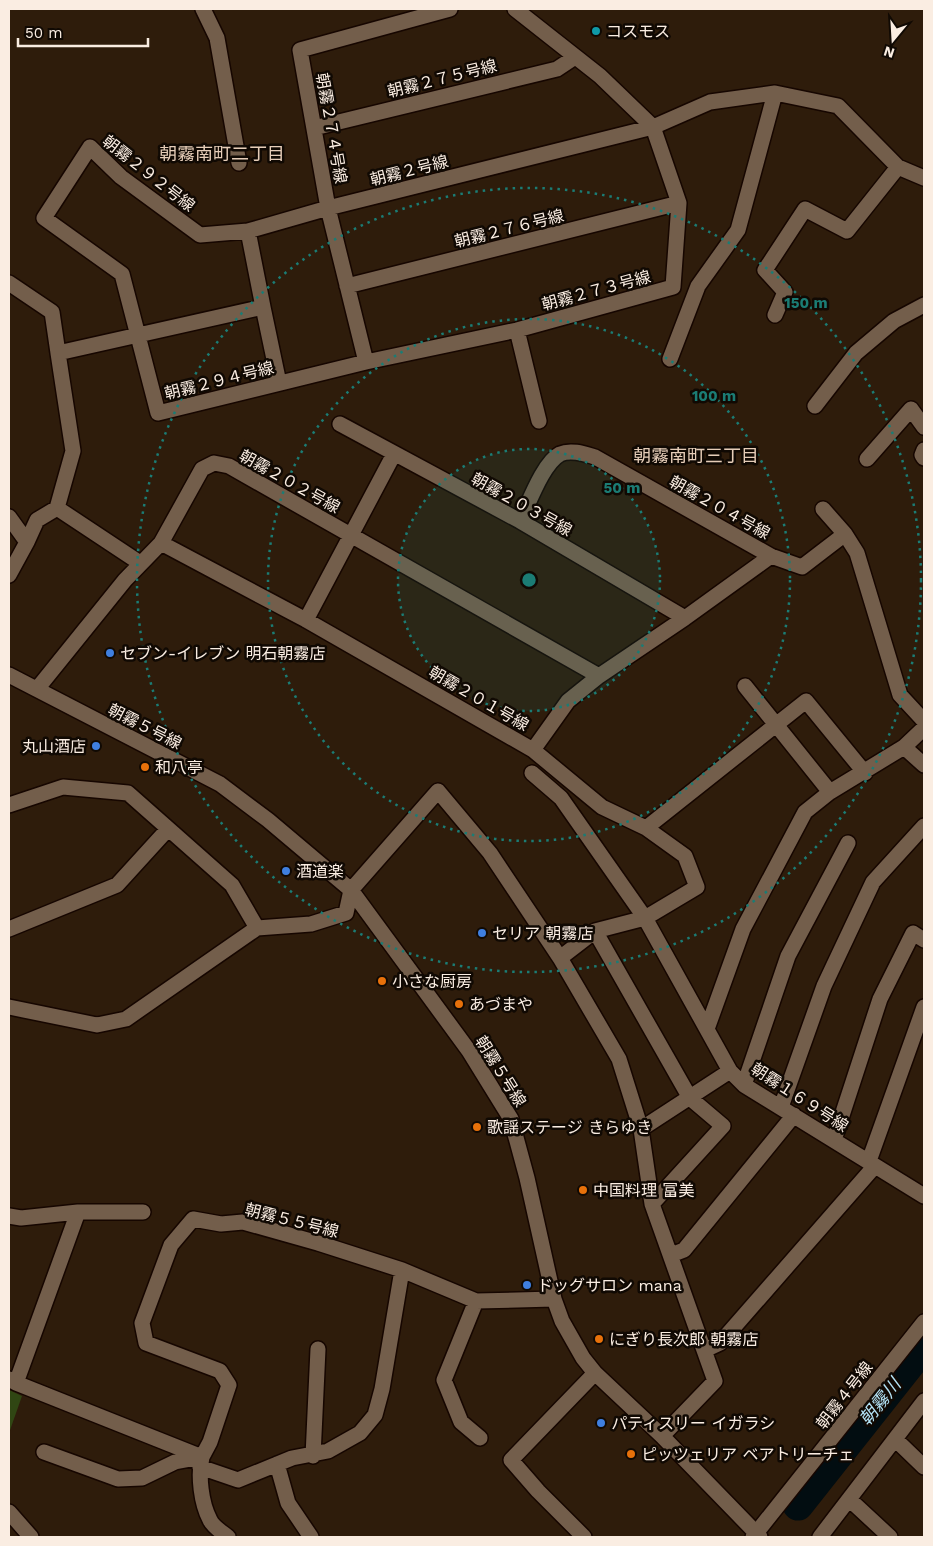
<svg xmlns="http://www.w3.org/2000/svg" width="933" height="1546" font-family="'Work Sans','Noto Sans JP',sans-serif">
<rect width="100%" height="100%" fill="#2e1c0b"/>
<path fill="#304613" d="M9,1390l13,6 -13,37z"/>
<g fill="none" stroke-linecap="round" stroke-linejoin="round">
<path stroke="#020d11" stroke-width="31" d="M798,1505l126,-159"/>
<g stroke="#160600" stroke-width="18">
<path id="minor" d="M203,9l14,29 22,125
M314,128l243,-59 18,-12
M248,231l-48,4 -79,-58 -31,-30 -46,71 78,56 36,139 208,-51 151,-32 156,-43 6,-84 -26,-76 -53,-51 -85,-67
M9,283l43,29 6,41 205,-46 -15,-76 80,-23 325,-81 57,-25 65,-9 63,13 60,61 26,11
M347,286l332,-83
M263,307l16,76
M775,315l10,-23 -20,-22 40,-61 42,22 51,-64
M517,330l22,91
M58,353l15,98 -16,57 83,55
M670,359l28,-73 40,-56 37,-137
M366,362l-38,-154 -28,-158 150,-41
M815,406l41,-53 38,-32 30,-16
M340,424l180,97 165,97
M924,450l-2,5 2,3
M867,459l44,-50 13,18
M823,509l22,25 12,19 43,142 24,26
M9,517l18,25 -18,33
M520,521c9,-18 23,-58 40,-67 11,-5 25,0 35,3l176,99 31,11 43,-33
M27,542l10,-22 20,-12
M161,543l145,77 227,130 35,-49 31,-25 86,-58 86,-62
M306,620l88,-166
M9,675l211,109 48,36 83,70 118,161 42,68 16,59 27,121 8,22 21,37 12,15 67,63 98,101
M745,686l85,106
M37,689l88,-109 36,-37 41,-74 12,-6 15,3 370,210
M904,747l20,-19
M533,750l69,57 44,21 160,-127 59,72
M532,773l29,25 84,120 85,153 14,14 180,111
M9,805l54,-18 65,6 104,92 25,43
M9,929l108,-44 51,-56
M595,931l95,167 33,28 -71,78
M560,958l35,-27 50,-13 52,-31 -12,-31 -39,-28
M9,1007l88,18 29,-6 131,-91 54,-4 35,-11 5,-23 87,-99 52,62 70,105 59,101 22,70 11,75 63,177 -53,55
M707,1029l36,-100 62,-117 25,-20 74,-45 20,18
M744,1085l44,-129 60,-113
M781,1107l43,-121 49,-104 51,-56
M641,1129l89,-58
M834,1140l46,-141 33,-66 11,7
M869,1161l55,-154
M9,1216l12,2 57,-6h65
M671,1255l13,-5 110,-135
M476,1301l-32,79 17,42 19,16
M705,1350l15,-7 154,-176
M9,1379l7,4 62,-171
M16,1383l186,74 8,-15 19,-57 -9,-14 -74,-28 -4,-20 29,-78 22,-26 28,5 22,-2 75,21 84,27 74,31 78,-2
M895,1439l29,28
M44,1452l74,27 24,-1 33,-16 27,-5c-4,19 -1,46 8,63 3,7 12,12 18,17
M313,1456l5,-107
M277,1464l11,39 23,34
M200,1467l38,13 54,-22 36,-7 32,-18 15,-18 7,-26 20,-119
M849,1499l41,38
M9,1512l22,25
M584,1537l-46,-46 -27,-31 84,-87
M753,1537l171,-215
M820,1537l104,-136"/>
</g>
<use href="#minor" stroke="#735e4b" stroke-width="15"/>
</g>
<circle cx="529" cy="580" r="131" fill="#1b7c74" fill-opacity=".12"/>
<g fill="none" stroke="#1b7c74" stroke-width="2.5" stroke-dasharray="2.5 5">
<circle cx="529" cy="580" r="131"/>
<circle cx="529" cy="580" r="261"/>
<circle cx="529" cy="580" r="392"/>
</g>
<circle fill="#0f9aa8" stroke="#100903" stroke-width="2" cx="596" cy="31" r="5"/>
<g fill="#3f7fe0" stroke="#100903" stroke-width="2">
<circle cx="110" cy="653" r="5"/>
<circle cx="96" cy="746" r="5"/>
<circle cx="286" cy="871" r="5"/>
<circle cx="482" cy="933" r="5"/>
<circle cx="527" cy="1285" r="5"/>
<circle cx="601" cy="1423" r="5"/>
</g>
<g fill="#e8710a" stroke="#100903" stroke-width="2">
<circle cx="145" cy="767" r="5"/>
<circle cx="382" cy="981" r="5"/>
<circle cx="459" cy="1004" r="5"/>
<circle cx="477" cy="1127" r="5"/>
<circle cx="583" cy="1190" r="5"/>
<circle cx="599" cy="1339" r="5"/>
<circle cx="631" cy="1454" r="5"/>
</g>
<g text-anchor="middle" stroke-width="5" stroke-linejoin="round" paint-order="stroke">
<g font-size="16" fill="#faede2" stroke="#100903" text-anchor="start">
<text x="606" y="37">コスモス</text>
<text x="120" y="659">セブン-イレブン 明石朝霧店</text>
<text x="86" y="752" text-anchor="end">丸山酒店</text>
<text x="155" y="773">和八亭</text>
<text x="296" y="877">酒道楽</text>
<text x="492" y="939">セリア 朝霧店</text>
<text x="392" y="987">小さな厨房</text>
<text x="469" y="1010">あづまや</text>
<text x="487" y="1133">歌謡ステージ きらゆき</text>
<text x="593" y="1196">中国料理 富美</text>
<text x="537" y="1291">ドッグサロン mana</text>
<text x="609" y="1345">にぎり長次郎 朝霧店</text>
<text x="611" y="1429">パティスリー イガラシ</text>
<text x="641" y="1460">ピッツェリア ベアトリーチェ</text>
</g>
<g font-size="16" fill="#faede2" stroke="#100903">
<text transform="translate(442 78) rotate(-14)" y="6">朝霧２７５号線</text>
<text transform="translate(332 128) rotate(80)" y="6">朝霧２７４号線</text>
<text transform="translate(409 170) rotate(-14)" y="6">朝霧２号線</text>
<text transform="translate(149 173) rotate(38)" y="6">朝霧２９２号線</text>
<text transform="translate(509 228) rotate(-14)" y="6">朝霧２７６号線</text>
<text transform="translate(596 290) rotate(-15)" y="6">朝霧２７３号線</text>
<text transform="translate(219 380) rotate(-14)" y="6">朝霧２９４号線</text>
<text transform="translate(290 481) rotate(29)" y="6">朝霧２０２号線</text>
<text transform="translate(522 504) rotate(29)" y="6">朝霧２０３号線</text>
<text transform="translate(720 507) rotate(29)" y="6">朝霧２０４号線</text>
<text transform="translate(479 698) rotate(30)" y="6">朝霧２０１号線</text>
<text transform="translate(145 726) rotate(27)" y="6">朝霧５号線</text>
<text transform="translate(501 1071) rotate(58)" y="6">朝霧５号線</text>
<text transform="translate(800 1097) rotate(33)" y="6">朝霧１６９号線</text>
<text transform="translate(292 1220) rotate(14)" y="6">朝霧５５号線</text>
<text transform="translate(844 1395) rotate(-52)" y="6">朝霧４号線</text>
</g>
<g font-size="18" fill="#e6cdb8" stroke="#100903">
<text x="222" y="160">朝霧南町二丁目</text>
<text x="696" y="462">朝霧南町三丁目</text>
</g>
<g font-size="18" font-style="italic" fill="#b4e3f6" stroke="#100903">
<text transform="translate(880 1402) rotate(-51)" y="6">朝霧川</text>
</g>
</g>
<circle cx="529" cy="580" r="8" fill="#1b7c74" stroke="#100903" stroke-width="2.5"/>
<g font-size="15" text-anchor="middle" font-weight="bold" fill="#1b7c74" stroke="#100903" stroke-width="5" stroke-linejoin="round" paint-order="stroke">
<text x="806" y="308">150 m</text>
<text x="714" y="401">100 m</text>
<text x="622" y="493">50 m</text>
</g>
<rect width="933" height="1546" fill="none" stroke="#faede2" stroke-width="20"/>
<g transform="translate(893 40) rotate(198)" stroke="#100903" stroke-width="4" paint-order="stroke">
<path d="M0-4L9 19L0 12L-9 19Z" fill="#faede2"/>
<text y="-8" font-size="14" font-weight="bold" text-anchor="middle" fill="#faede2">N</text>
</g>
<path d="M18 38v8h130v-8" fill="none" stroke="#faede2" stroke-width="2.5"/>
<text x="25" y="38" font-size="15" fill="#faede2" stroke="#100903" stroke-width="4" paint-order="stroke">50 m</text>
</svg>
